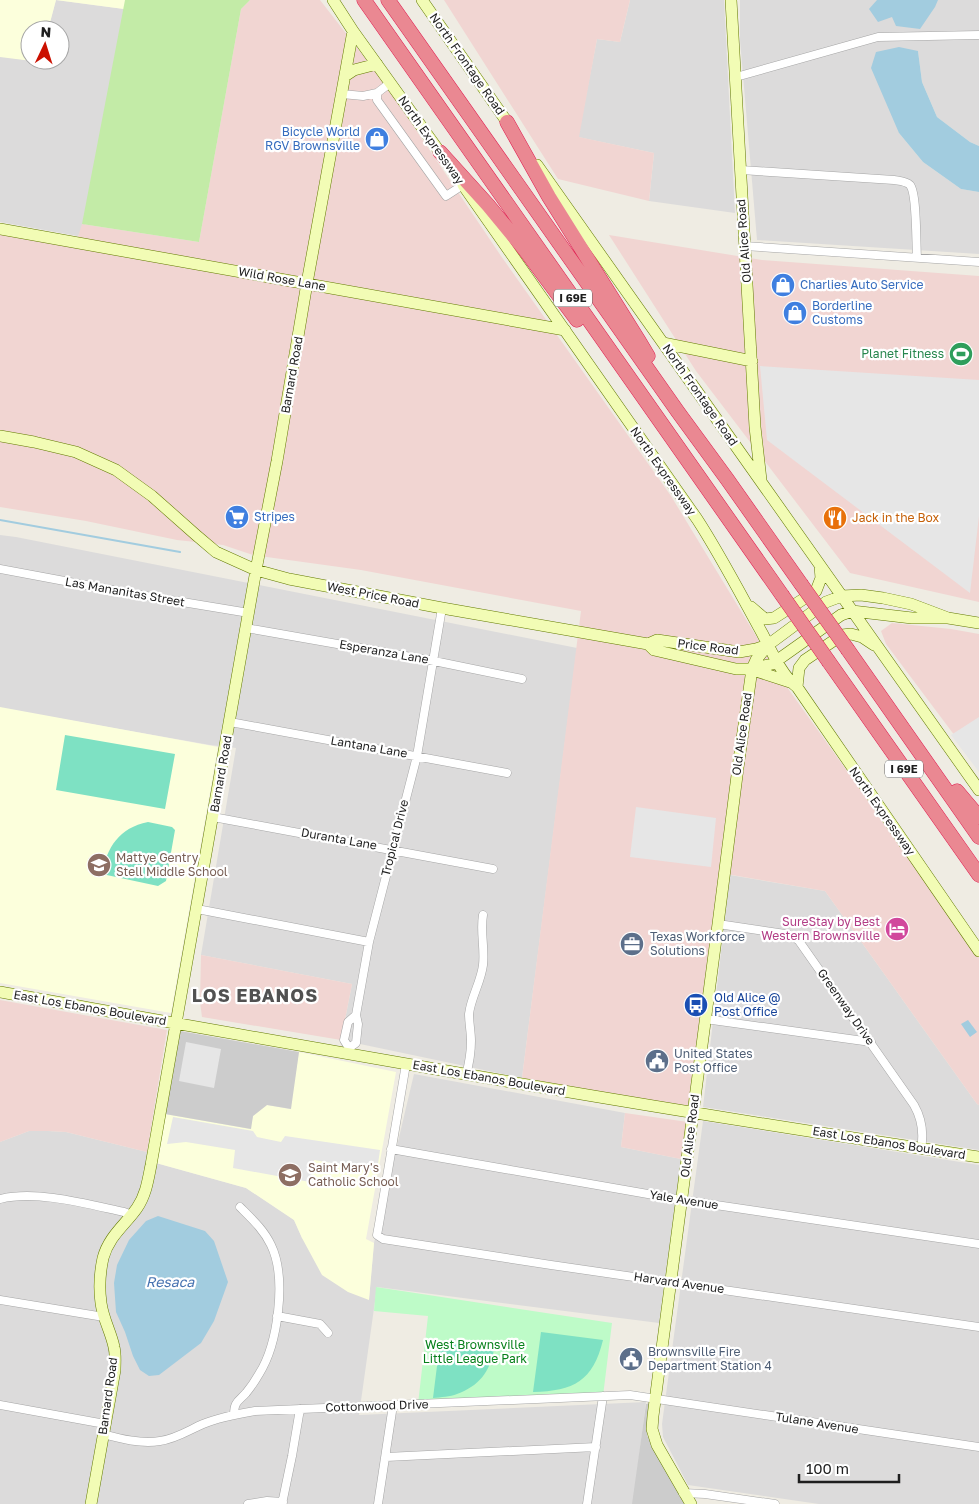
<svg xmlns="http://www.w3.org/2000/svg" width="979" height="1504" font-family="'Golos Text',sans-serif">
<rect width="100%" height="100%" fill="#efece3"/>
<path fill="#dcdbdb" d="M56,0l68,9 -39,215 -7,12 -78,-14v-166l40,6 1,-2h19v-30h-12z
M630,0h94l11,213 -86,-12 5,-48 -76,-16 19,-98 23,3z
M740,0h239v146l-9,-4 -33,-25 -15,-35 -4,-31 -19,82 24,29 38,27 18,3v62l-222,-14 -17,-200z
M0,535l16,2 561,111 -55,430 -181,-38 11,-56 -151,-29 35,-207 -26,-3 -210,-37z
M730,875l95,16 152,213 2,1v45l-276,-43z
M414,1074l211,39 -4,34 60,12 -22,164 -282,-36 -18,128 287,-13 -13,102h-633v-362l29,-11h19l18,1 81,20 9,11 90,25 48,32 8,18 67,61 5,-56z
M703,1121l276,44v339h-160l-131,-19 -25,-48 -1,-13z"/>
<path fill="#f1d5d2" d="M250,0h70l63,81 118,175 170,240 118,194 190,265v150l-2,-1 -152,-213 -105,-18 -32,234 -166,-29 59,-467 -220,-41 -108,-15 -30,-10 -46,-5 -91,-19 -86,-14v-274l75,13 7,-22 117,18 42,-233z
M444,0h186l-10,42 -23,-3 -18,98 75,16 -5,48 -91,-22z
M609,235l153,25 217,16v326l-129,-29 -154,-202z
M892,623l59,6 28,5v134l-93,-124 -5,-13z
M201,955l151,29 -11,56 -139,-23 -2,-15z
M0,1000l167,30 -20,122 -81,-20 -18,-1h-19l-29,11z
M625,1113l63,9 -7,37 -60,-12z"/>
<path fill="#fcffdc" d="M0,0h126l-2,9 -68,-9 -8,30h-18v30h11l-1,2 -40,-5z
M0,707l218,40 -47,266 -171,-30z
M299,1052l97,20 -30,167 8,4 -5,57 -21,-8 -26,-17 -20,-37 -8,-18 -48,-32 -90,-25 9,-49 85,15 3,-13 14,-11 23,4z"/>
<path fill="#ccc" d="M180,1031l119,21 -8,57 -24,-4 -14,11 -2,13 -86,-15z
M650,1403l-3,32 6,13 32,56h-53l14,-100z"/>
<path fill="#c3eba7" d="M125,0h125l-9,9 -42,233 -117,-18z"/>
<path fill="#befbc8" d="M376,1287l236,36 -9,73 -185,8 10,-88 -54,-5z"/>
<path fill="#7ee1c3" d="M65,735l110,19 -10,55 -109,-19z
M148,822l24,5 3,3 -9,51 -8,5 -56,-12c5,-27 17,-46 46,-52z
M541,1332l62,8c-10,41 -29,51 -70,52z
M440,1342l54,7c-4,23 -15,37 -37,45 -7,3 -16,3 -24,4z"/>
<path fill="#e6e6e6" d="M760,366l219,14v136l-9,77 -203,-153z
M979,717v55l-28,-37z
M636,807l80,11 -5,49 -81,-10z
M186,1042l35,7 -7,39 -35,-7z
M173,1117l80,14 4,6 24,5 4,-6 95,14 -3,21 -63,-11 -4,22 -77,-14 2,-18 -49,-8 -19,2z"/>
<path fill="#a2ccdf" d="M877,0h61l-3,7 -15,22 -24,-3 -4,-9 -14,5 -9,-13z
M899,47l19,4 4,31 15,35 33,25 9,4v46l-18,-3 -38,-27 -24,-29 -28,-65 5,-16z
M968,1020l9,12 -7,5 -9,-13z
M158,1216l47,15 9,10 14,41 -14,39 -13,22 -42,32 -10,1 -9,-6 -7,-14 -8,-24 -9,-20 -2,-29 3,-18 12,-25 17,-19z"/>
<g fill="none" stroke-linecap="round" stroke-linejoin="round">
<path stroke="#a2ccdf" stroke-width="2" d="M0,520l180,32"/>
<g stroke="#a5a5a5" stroke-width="9">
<path id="street" d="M736,77l142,-40 101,-2
M377,93v7l69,96 17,-11
M342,94l21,2 14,-3 13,-10
M741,170l153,10c6,1 12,1 16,5 7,8 6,59 7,72
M744,246l235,16
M0,569l134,25 115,19
M246,628l188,33 88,18
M230,722l277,51
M213,817l280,52
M197,909l172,33
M718,924l67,10 8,2 6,5 115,164c8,14 10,28 7,44
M705,1019l166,23
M349,1048l-5,-8 4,-18 8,-7
M349,1054v-6l7,-5 2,-19 -2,-9 13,-73 48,-186 25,-148
M406,1064l-27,160 -2,11 6,4 168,26 428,62
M466,1075c3,-11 5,-23 5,-34 0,-9 -2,-18 -2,-27 2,-17 12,-32 14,-49 2,-17 -3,-33 0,-50
M391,1149l291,51 297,44
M0,1199c37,-9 87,5 124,13l8,3
M0,1300l104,17
M277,1316l43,8 8,9
M0,1405l105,19
M234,1415c0,-14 5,-14 12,-22 5,-6 9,-12 13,-19 19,-30 28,-96 12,-129 -7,-15 -19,-26 -31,-38
M103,1434c18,5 38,10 57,7 16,-2 29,-11 43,-17 17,-7 34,-10 52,-13l375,-16 349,52
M386,1457l210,-10
M683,1493l22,1 70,10
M248,1504l19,-3 16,1
M282,1504l10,-48 8,-47
M378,1504l15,-99
M587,1504l16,-108"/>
</g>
<g stroke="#627901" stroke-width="12">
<path id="secondary" d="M333,0l20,31 91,127
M422,0l90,129
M731,0l24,427 6,53
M345,76l9,-6 23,-6
M537,165l442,625
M463,185l234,334c24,37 44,76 65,114 9,17 20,43 35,54l182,264
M0,229l565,101
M663,343l89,18
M0,436l34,6 42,10 40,18 36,26 44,39 20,17 40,18 33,9 153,29 206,36 6,6 82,19h16l20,-5 69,-49 11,-4 60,7h36l31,5
M751,607l14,12 9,-1 42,-27 5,-13 -1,-12
M648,644l9,-4 82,12 17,-3 12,-4
M753,670l37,12
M797,687l2,-19 6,-8 37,-25 9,-1 11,3 12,8
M0,992c326,58 651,117 979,165
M91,1504l24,-134c0,-8 1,-15 -1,-23 -3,-15 -11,-28 -13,-44 -2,-14 -1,-31 2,-45 6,-22 22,-33 34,-50 9,-13 11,-28 14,-43l105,-595 21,-109 30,-178 46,-252
M691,1504l-34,-59 -5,-16 1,-13 65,-492 21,-164 13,-91 4,-9 12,-15 58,-43 16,-6 19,-1 22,3 28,6 37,14"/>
</g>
<g stroke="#e01e51" stroke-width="15">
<path id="highway" d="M364,0l418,595
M388,0l290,412 49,67 74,105
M507,122l42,75 90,144 9,15
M440,152l48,53 37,45 52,70
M848,650l131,187
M829,662l150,213
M957,791l22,26"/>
</g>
<use href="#street" stroke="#fff" stroke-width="8"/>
<use href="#secondary" stroke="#f2fcb5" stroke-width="11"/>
<use href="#highway" stroke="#ea8892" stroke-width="14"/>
<g stroke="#e01e51" stroke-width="15" stroke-linecap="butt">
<path id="highway-bridge" d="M801,584l47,66
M782,595l47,67"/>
</g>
<use href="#highway-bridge" stroke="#ea8892" stroke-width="14"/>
</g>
<defs>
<g id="shop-disc" transform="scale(1.25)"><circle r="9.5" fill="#3f7fe0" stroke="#fff"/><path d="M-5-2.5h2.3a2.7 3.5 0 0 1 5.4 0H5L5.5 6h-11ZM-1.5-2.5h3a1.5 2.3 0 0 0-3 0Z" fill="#fff"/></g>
<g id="stadium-disc" transform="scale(1.25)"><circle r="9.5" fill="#2e9e5b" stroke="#fff"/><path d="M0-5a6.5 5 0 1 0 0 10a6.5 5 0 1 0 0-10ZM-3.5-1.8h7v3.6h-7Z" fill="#fff"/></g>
<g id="supermarket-disc" transform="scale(1.25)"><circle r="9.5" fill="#3f7fe0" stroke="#fff"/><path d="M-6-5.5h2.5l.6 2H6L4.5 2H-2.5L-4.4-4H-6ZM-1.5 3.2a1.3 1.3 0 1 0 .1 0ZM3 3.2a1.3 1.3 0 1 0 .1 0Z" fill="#fff"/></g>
<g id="restaurant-disc" transform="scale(1.25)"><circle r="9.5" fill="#e8710a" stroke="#fff"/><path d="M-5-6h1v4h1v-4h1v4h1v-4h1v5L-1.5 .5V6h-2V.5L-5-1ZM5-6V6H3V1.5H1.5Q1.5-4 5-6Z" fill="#fff"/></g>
<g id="school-disc" transform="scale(1.25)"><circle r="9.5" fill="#8d6e63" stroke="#fff"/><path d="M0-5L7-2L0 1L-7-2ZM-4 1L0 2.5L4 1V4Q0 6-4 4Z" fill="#fff"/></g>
<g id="hotel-disc" transform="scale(1.25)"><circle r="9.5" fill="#d1479c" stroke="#fff"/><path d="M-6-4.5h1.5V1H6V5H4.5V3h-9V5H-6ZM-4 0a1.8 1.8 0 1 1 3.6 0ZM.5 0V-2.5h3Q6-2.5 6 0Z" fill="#fff"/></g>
<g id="office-disc" transform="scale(1.25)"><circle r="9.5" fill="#5c6f8a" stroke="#fff"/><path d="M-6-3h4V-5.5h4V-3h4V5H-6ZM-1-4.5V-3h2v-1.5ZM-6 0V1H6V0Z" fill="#fff"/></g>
<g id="bus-disc" transform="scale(1.25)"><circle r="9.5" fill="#1a4fb4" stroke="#fff"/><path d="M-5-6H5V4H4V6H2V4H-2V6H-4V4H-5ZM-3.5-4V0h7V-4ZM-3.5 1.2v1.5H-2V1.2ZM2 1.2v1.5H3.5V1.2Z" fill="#fff"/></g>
<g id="civic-disc" transform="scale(1.25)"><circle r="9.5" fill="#5c6f8a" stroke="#fff"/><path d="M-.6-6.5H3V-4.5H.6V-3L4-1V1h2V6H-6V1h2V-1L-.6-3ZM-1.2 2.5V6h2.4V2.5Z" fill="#fff"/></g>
</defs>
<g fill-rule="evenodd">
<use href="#shop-disc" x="377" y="139"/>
<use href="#shop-disc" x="783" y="285"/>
<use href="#shop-disc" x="795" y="313"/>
<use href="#stadium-disc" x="961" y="354"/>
<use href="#supermarket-disc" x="237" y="517"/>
<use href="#restaurant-disc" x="835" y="518"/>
<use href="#school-disc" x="99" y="865"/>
<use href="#hotel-disc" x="897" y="929"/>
<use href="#office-disc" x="632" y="944"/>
<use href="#bus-disc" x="696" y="1005"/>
<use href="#civic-disc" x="657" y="1061"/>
<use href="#school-disc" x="290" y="1175"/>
<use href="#civic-disc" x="631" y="1359"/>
</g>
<g text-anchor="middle" stroke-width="4.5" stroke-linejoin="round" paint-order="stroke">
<g fill="#fff" stroke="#626262" stroke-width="1">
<rect x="554" y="289.5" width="38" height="17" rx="4"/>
<rect x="885" y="760.5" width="38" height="17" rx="4"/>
</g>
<g font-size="11" font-weight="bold" fill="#1e1e1e">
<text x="573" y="302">I 69E</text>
<text x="904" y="773">I 69E</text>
</g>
<g font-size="12" fill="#1e1e1e" stroke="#fff">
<text transform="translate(467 64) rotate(55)" y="4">North Frontage Road</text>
<text transform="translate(431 140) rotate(55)" y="4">North Expressway</text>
<text transform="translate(744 241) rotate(-94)" y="4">Old Alice Road</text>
<text transform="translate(282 279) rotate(10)" y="4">Wild Rose Lane</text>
<text transform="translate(292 375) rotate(-80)" y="4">Barnard Road</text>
<text transform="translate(700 395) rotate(55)" y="4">North Frontage Road</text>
<text transform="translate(663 471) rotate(55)" y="4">North Expressway</text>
<text transform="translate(125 592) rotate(10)" y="4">Las Mananitas Street</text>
<text transform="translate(373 595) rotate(11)" y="4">West Price Road</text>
<text transform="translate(708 647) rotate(7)" y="4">Price Road</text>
<text transform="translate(384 652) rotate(10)" y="4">Esperanza Lane</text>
<text transform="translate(742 734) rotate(-82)" y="4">Old Alice Road</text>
<text transform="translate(369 747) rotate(10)" y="4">Lantana Lane</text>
<text transform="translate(221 774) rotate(-80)" y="4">Barnard Road</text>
<text transform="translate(882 811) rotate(55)" y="4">North Expressway</text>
<text transform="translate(395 838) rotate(-76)" y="4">Tropical Drive</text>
<text transform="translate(339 839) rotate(10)" y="4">Duranta Lane</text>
<text transform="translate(846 1007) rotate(55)" y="4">Greenway Drive</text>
<text transform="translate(90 1008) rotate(10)" y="4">East Los Ebanos Boulevard</text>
<text transform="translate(489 1078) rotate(10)" y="4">East Los Ebanos Boulevard</text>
<text transform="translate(690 1136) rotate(-83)" y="4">Old Alice Road</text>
<text transform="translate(889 1143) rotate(9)" y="4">East Los Ebanos Boulevard</text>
<text transform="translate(684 1200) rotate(9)" y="4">Yale Avenue</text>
<text transform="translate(679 1283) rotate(8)" y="4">Harvard Avenue</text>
<text transform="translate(108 1396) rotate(-82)" y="4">Barnard Road</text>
<text transform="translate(377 1406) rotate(-2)" y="4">Cottonwood Drive</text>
<text transform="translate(817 1423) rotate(9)" y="4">Tulane Avenue</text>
</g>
<g font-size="12" fill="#366cbe" stroke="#fff" text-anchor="start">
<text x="360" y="136" text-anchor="end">Bicycle World<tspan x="360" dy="14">RGV Brownsville</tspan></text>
<text x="800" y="289">Charlies Auto Service</text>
<text x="812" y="310">Borderline<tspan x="812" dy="14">Customs</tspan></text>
<text x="254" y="521">Stripes</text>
</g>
<g font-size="12" fill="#27864d" stroke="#fff" text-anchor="end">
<text x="944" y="358">Planet Fitness</text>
</g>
<g font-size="12" fill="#c56008" stroke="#fff" text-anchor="start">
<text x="852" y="522">Jack in the Box</text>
</g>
<g font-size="12" fill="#785e54" stroke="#fff" text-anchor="start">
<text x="116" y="862">Mattye Gentry<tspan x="116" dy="14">Stell Middle School</tspan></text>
<text x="308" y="1172">Saint Mary's<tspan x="308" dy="14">Catholic School</tspan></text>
</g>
<g font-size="12" fill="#b23c85" stroke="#fff" text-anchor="end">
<text x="880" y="926">SureStay by Best<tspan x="880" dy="14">Western Brownsville</tspan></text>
</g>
<g font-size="12" fill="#4e5e75" stroke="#fff" text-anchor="start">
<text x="650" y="941">Texas Workforce<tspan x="650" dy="14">Solutions</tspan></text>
<text x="674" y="1058">United States<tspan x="674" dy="14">Post Office</tspan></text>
<text x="648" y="1356">Brownsville Fire<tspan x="648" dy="14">Department Station 4</tspan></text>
</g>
<g font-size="12" fill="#164399" stroke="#fff" text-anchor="start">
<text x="714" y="1002">Old Alice @<tspan x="714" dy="14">Post Office</tspan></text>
</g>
<g font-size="12" fill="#07801b" stroke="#fff">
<text x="475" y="1349">West Brownsville<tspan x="475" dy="14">Little League Park</tspan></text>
</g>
<g font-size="14" font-style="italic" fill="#4773b1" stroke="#fff">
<text x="170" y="1287">Resaca</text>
</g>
<g font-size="18" font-weight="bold" letter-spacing="1" fill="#515151" stroke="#fff">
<text x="255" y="1002">LOS EBANOS</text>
</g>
</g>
<g transform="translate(45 45) rotate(4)"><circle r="24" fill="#ffffff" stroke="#a5a5a5"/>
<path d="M0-4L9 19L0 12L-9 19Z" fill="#cb1000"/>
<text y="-8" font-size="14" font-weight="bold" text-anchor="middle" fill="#1e1e1e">N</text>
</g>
<path d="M799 1474v8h100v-8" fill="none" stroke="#1e1e1e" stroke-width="2.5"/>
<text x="806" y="1474" font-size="15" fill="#1e1e1e" stroke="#ffffff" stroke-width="4" paint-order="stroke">100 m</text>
</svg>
